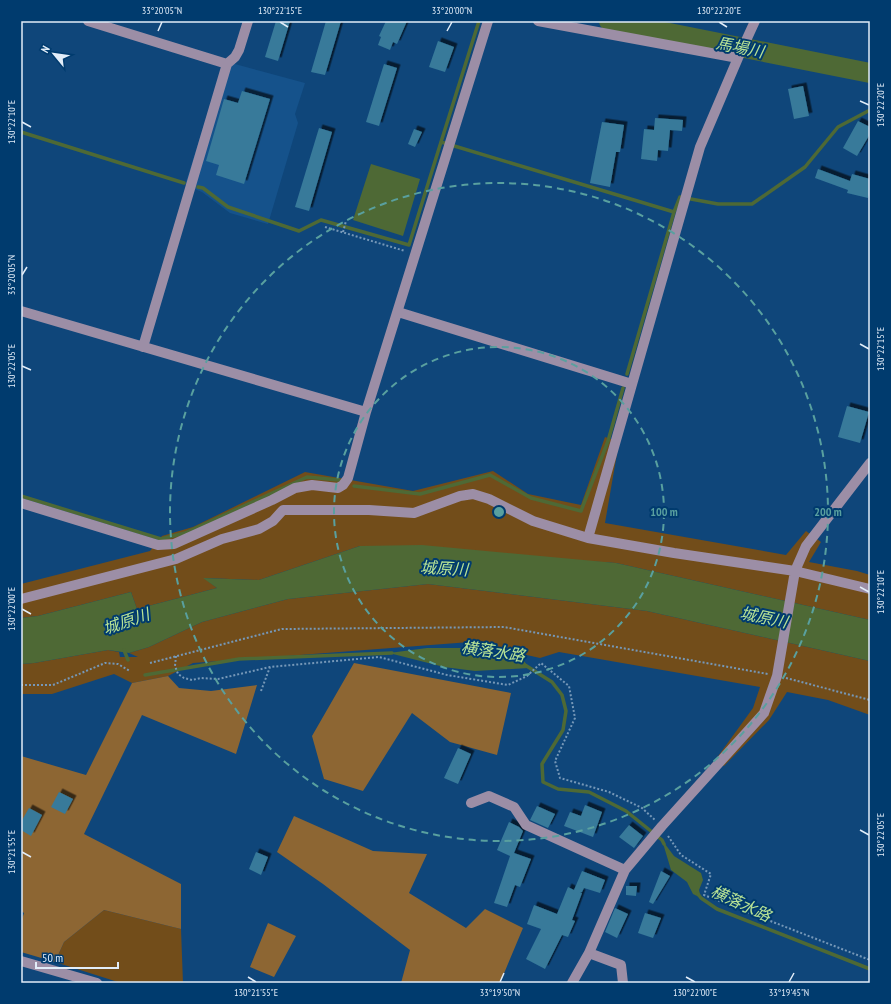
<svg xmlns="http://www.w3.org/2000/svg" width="891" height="1004" font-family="'PT Sans Narrow','Noto Sans JP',sans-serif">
<defs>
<filter id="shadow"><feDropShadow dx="3.5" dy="-3.5" stdDeviation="0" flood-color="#0009"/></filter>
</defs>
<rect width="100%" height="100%" fill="#0f467a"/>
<path fill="#15528b" d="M224,61l81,22 -10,31 3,9 -30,101 -38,-11 -28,-21 -17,-7z"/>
<path fill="#724d1a" d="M605,437l14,5 -14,81 181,32 20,-24 15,11 -12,20 48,9 13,4v45l-254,-57 -256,-17 -101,34 -55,-2 13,10 -80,21 -6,-17 -93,24 -17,2v-34l129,-33 12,-15 31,-9 112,-55 108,19 80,-20 35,23 53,11z
M428,584l219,27 223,50v54l-42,-15 -41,-8 -18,28 -45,46 -8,-7 37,-51 7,-21 -201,-35 -19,6 -70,-16 -277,21 -25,13 -36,7 -18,-9 -62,20h-31v-30l13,-1 74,-13 11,2 1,5h18l-9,-4 20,-6 53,-25 86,-23z
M104,910l77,19 2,54h-62l-66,-21 9,-20z"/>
<path fill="#8d6633" d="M354,663l157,30 -14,62 -47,-13 -38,-29 -49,78 -39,-12 -12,-43z
M168,676l11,12 32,3 46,-6 -21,69 -94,-39 -58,119 97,50v45l-77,-19 -40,32 -9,20 -34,-10v-30l3,-9 -3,-2v-155l65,19 46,-92z
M294,816l79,35 54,3 -18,39 57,35 19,-19 38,19 -23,55h-99l9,-33 -87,-66 -46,-32z
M268,923l28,13 -22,41 -24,-10z"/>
<path fill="#4e6935" d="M371,164l49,15 -17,57 -50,-16z
M422,545l194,18 254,57v41l-223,-50 -219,-27 -140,15 -86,23 -53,25 -20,6 -21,-3 -74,13 -13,1v-46l17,-2 93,-24 6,17 80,-21 -14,-10 56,2 101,-34z
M427,648h49l48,13 5,7 -54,3 -31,-4 -55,-14z
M662,840l12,16 27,17 2,7 -4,10 2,8 -8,-4 -6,-12 -16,-12z"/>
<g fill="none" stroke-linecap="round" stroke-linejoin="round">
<path stroke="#4e6935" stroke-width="3.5" d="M21,132l163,51
M441,142l38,-121
M198,187l5,1 25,19 71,24 22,-11 88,25 32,-103 233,70 6,-15 38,7h34l53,-37 33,-40 32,-17
M627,374l47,-162
M354,486l66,8 70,-19 41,23 50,13 27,-70 15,-53
M21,496l140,43 24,-6 122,-56 32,3
M124,650l4,10
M525,665l27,17 10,13 4,16 -3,19 -21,34 1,18 15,7 31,3 37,19 36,29 2,4
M145,675l94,-16 153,-6
M698,894l3,4 16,11 153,60"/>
<path stroke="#4e6935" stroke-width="20" d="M609,21l261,52"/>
</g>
<path fill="#377a9a" filter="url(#shadow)" d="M276,21h14l-12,40 -13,-4z
M326,21h15l-16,54 -14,-3z
M386,21h21l-10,23 -4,-2 -3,8 -12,-5 3,-8 -2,-1z
M438,41l16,6 -9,25 -16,-5z
M384,64l13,4 -18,58 -13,-4z
M803,86l6,30 -15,3 -6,-30z
M242,91l28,8 -26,85 -28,-9 3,-10 -13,-4 18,-62 14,4z
M655,118l28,2 -1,11 -12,-1 -2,21 -10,-1 -1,11 -16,-2 3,-30 10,1z
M858,121l12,6v7l-13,22 -14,-8z
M602,122l22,3 -4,27h-4l-6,35 -20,-4z
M319,128l13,4 -23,79 -14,-4z
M414,129l8,3 -7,15 -7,-3z
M818,169l32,12 2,-7 18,5v13l-2,6 -21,-5 1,-3 -33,-12z
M847,406l22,6 -9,31 -22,-6z
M458,748l13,6 -13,30 -14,-6z
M59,792l14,7 -8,15 -14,-7z
M585,805l17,7 -9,25 -29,-11 6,-14 11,4z
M537,806l18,8 -7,14 -18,-8z
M29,808l13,7 -11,21 -10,-6v-8z
M509,822l10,5 4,4 -9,22 17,6 -11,28 -5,-2 -8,22 -13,-4 16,-47 -13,-6z
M629,825l14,11 -9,12 -15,-11z
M256,852l12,5 -7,18 -12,-6z
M582,871l23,9 -5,13 -16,-5 -2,4h-2l2,1 -10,27 3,1 -7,16 -6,-2 -17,34 -19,-10 15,-30 -14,-5 7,-19 23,9 11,-27 6,3z
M661,871l9,5 -17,28 -4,-2z
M626,886h11l-1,10 -10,-1z
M615,908l13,6 -11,24 -12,-6z
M645,913l16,5 -8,20 -15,-5z"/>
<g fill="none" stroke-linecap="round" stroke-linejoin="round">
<path stroke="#7698b8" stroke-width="2" stroke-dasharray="2 2" stroke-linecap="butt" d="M325,227l80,24
M343,232l3,-11
M176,656l-1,10 3,8 6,4 8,2 9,-2 17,1 52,-12
M150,663l132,-34 222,-2 264,47
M786,678l84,22
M21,685h32l52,-22 13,1 12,7
M261,691l9,-24 109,-10 68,18 61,10 19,-9 14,-13 28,23 6,32 -20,43 5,17 49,14 33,16 13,12
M668,836l13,19 30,19 -7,21 166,65"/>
<path stroke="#9c8ea6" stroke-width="10" d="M88,21l139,43
M538,21l200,37
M21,311l345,101
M398,312l234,72
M143,347l84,-283 8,-7 4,-7 9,-29
M21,503l137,42 16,-1 98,-44 23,-12 17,-3 26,3 5,-3 5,-7 18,-66 122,-391
M588,538l112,-391 38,-89 17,-37
M21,599l155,-40 46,-20 37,-10 14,-8 10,-11h86l45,3 46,-17 13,-2 16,5 44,22 55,17 86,15 121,18 75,18
M471,803l18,-7 25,11 12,18 99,45
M589,953l32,12 2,18
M21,961l76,22
M572,983l17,-30 36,-83 37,-44 102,-113 13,-37 18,-105 11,-25 64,-83"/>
</g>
<path fill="none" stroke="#e2edf9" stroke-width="1.5" d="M280,22l8,5M719,22l8,5M158,31l4,-9M447,31l5,-9M860,101l9,4M22,122l9,5M22,275l5,-8M860,344l9,5M22,366l9,4M860,587l9,5M22,609l9,5M860,830l9,5M22,852l9,5M248,977l8,5M686,977l9,5M500,982l4,-9M789,982l5,-9"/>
<g fill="none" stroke="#59a09f" stroke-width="2" stroke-dasharray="7 5">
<circle cx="499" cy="512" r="165"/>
<circle cx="499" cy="512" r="329"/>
</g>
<g text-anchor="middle" stroke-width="4" stroke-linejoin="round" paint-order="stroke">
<g font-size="16" font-style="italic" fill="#b9e495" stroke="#003b6e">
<text transform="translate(740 47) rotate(11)" y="6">馬場川</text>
<text transform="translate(444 568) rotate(3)" y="6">城原川</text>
<text transform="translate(764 617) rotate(12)" y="6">城原川</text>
<text transform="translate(126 621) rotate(-19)" y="6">城原川</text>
<text transform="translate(493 651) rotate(8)" y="6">横落水路</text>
<text transform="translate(741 903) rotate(25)" y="6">横落水路</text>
</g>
</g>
<circle cx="499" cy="512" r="6" fill="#59a09f" stroke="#003b6e" stroke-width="2"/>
<g font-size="12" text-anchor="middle" font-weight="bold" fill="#59a09f" stroke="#003b6e" stroke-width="4" stroke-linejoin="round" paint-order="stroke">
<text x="664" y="516">100 m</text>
<text x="828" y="516">200 m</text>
</g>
<rect width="891" height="1004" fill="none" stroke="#003b6e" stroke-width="44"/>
<g transform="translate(54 54) rotate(299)" stroke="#003b6e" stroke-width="3" paint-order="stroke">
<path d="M0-3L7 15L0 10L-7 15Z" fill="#e2edf9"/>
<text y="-6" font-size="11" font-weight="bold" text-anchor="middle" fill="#e2edf9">N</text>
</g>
<path d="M36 962v6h82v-6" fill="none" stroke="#e2edf9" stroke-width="2"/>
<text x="42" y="962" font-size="12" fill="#e2edf9" stroke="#003b6e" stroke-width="3" paint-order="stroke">50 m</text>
<rect x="22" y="22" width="847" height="960" fill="none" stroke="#e2edf9" stroke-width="1.5"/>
<g font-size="10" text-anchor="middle" fill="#e2edf9">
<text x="162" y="14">33°20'05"N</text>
<text x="280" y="14">130°22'15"E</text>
<text x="452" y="14">33°20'00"N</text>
<text x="719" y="14">130°22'20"E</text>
<text transform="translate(880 105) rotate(-90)" y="4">130°22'20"E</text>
<text transform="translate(11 122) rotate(-90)" y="4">130°22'10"E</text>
<text transform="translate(11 275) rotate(-90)" y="4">33°20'05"N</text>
<text transform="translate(880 349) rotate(-90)" y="4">130°22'15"E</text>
<text transform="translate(11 366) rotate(-90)" y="4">130°22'05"E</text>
<text transform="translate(880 592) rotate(-90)" y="4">130°22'10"E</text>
<text transform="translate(11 609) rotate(-90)" y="4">130°22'00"E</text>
<text transform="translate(880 835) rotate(-90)" y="4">130°22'05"E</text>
<text transform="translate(11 852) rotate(-90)" y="4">130°21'55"E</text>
<text x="256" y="996">130°21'55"E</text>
<text x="500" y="996">33°19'50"N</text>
<text x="695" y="996">130°22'00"E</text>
<text x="789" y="996">33°19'45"N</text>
</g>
</svg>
